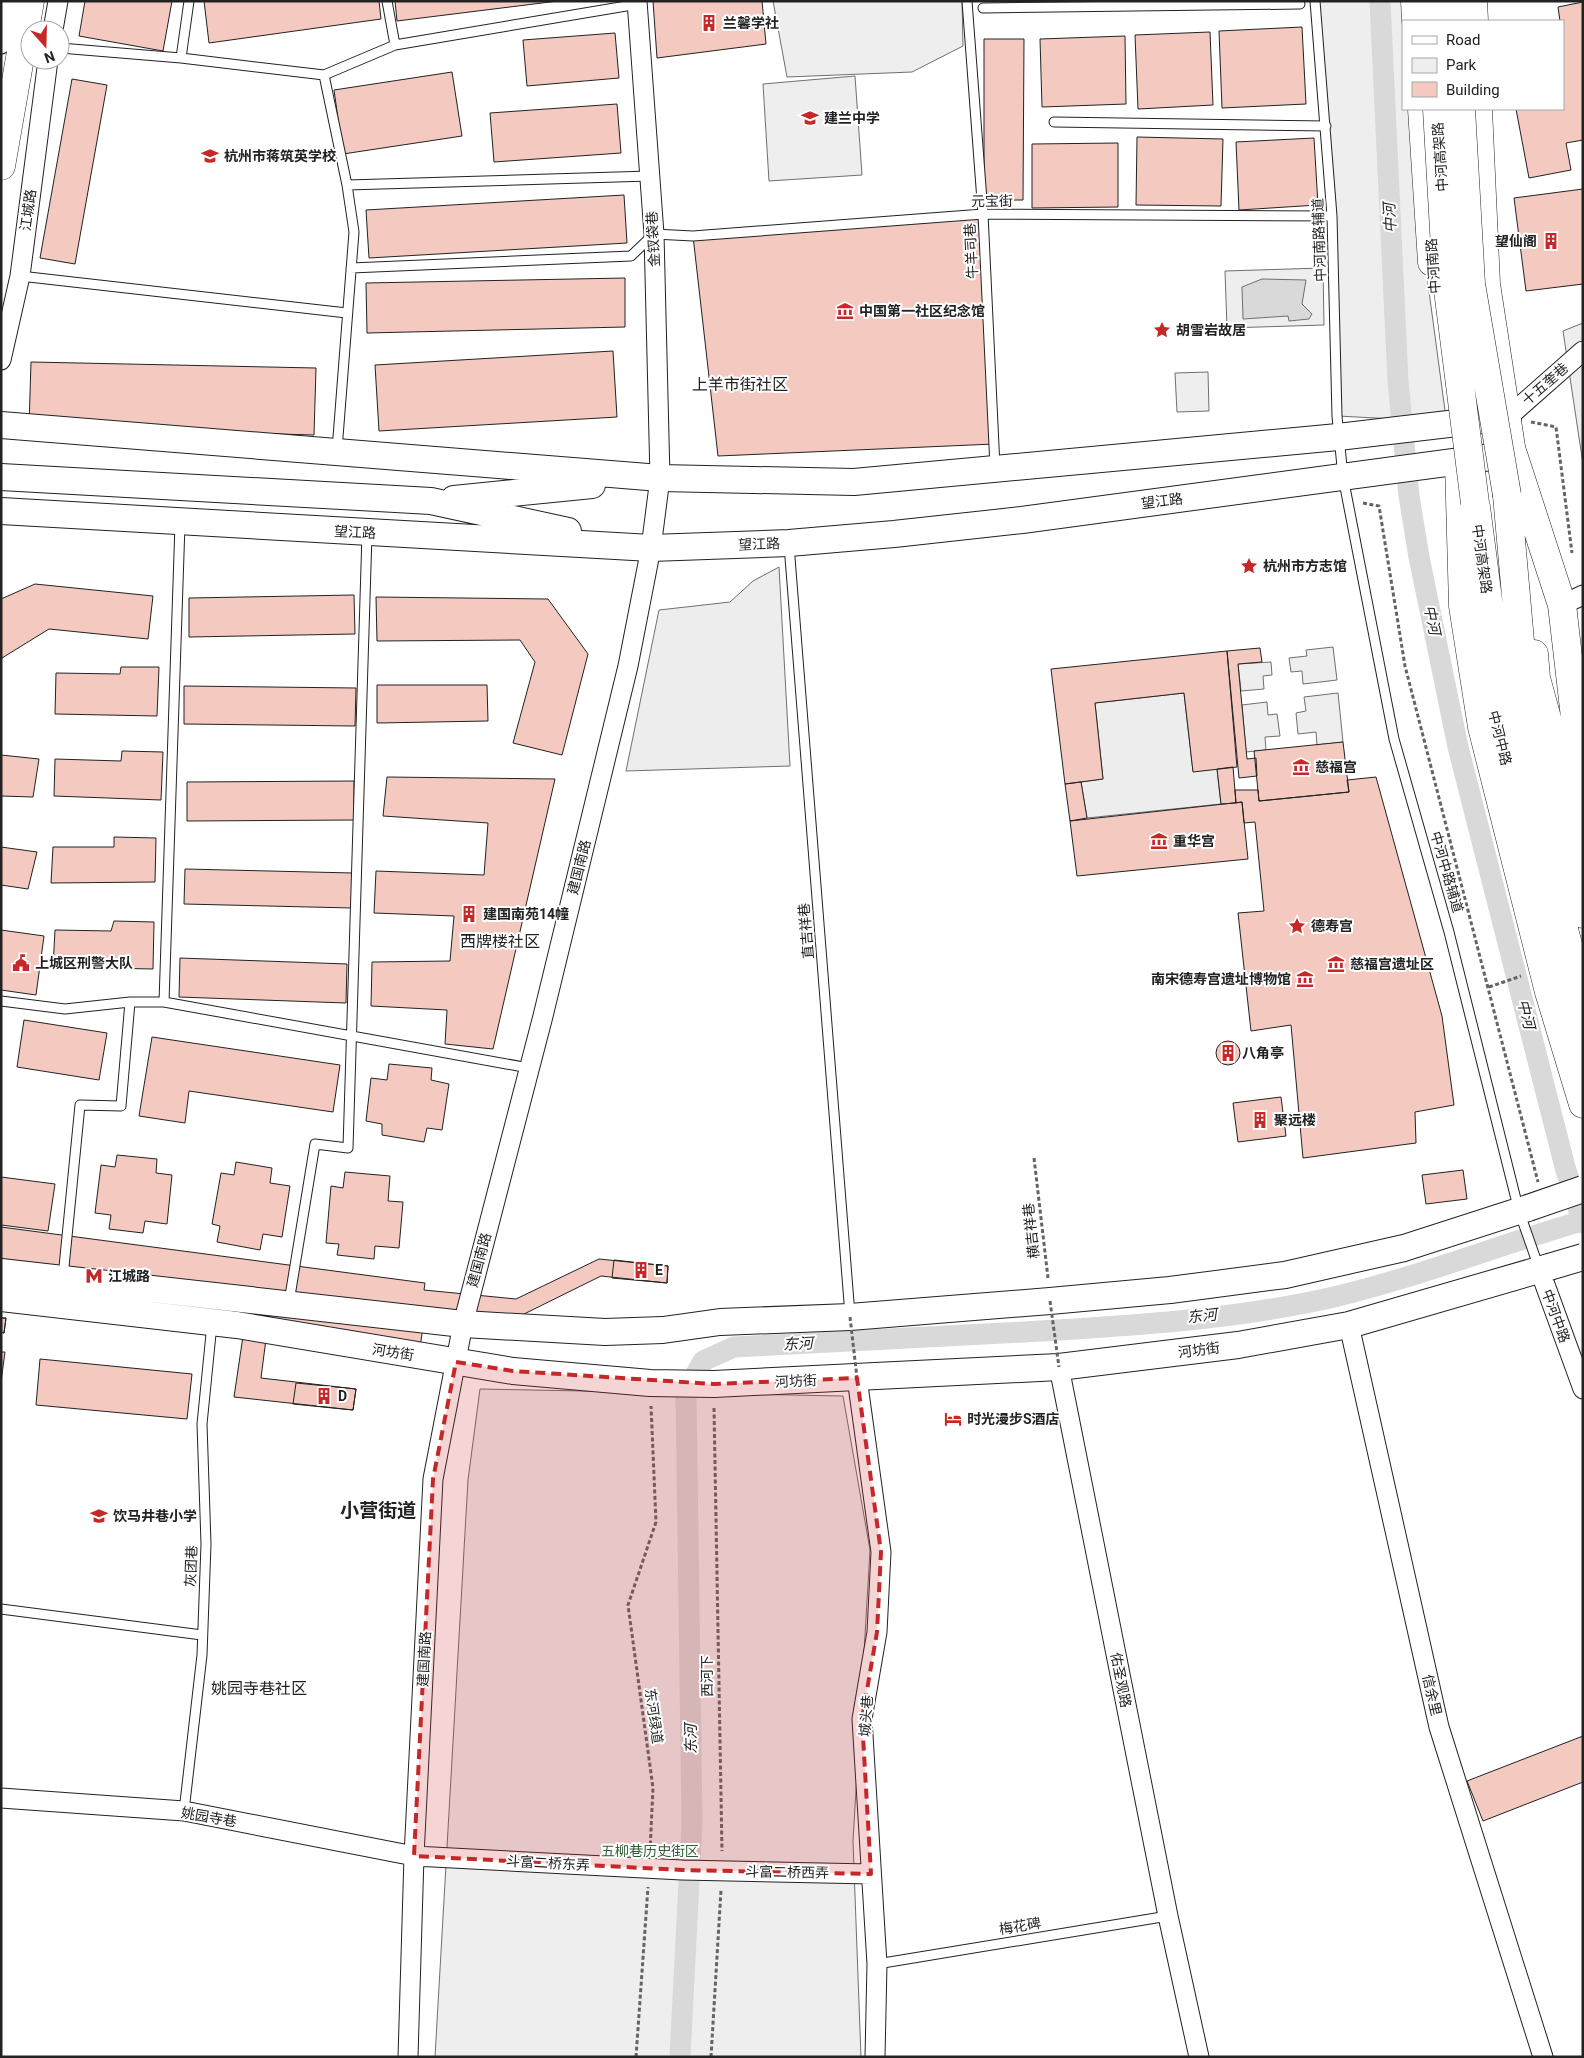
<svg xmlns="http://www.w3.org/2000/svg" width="1584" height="2058" font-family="Roboto,'Noto Sans SC',sans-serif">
<rect width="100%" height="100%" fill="#fff"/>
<path fill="#eee" stroke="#6f6f6f" d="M773,1h189l1,45 -51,26 -125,5z
M1315,1h60l20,418 -58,-3 -5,-200z
M1388,1h21l-6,20v88h14l11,175 18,134 -38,-4z
M855,76l7,99 -93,6 -6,-97z
M1323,268l1,57 -97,3 -2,-57z
M1583,323v141l-20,-133z
M1208,372l1,39 -32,1 -2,-39z
M1333,647l4,33 -34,4 -1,-13 -11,1 -2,-14 18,-2 -1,-6z
M1271,662l1,13 -9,1 1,13 -23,2 -3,-27z
M1338,693l5,49 -26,3 -1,-13 -18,2 -2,-21 10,-2 -2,-14z
M1267,702l1,13 9,-1 3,22 -15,1 1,13 -20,2 -4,-47z
M480,1389l363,7 27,154 -17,291 8,216h-426l33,-577z"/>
<path fill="#ededed" stroke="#6f6f6f" d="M779,567l11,199 -164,5 33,-161 71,-8 23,-21z
M1184,693l9,78 24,-2 4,35 -134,14 -6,-36 22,-3 -8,-76z"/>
<path fill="#d9d9d9" stroke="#6f6f6f" d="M1262,279l44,1 -4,24 10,10 -3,5 -20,2 -1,-5 -45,3 -1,-32z"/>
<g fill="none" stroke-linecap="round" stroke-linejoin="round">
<path stroke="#d9d9d9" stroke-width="21" d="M1380,1l18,380 11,115 10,61 39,190 107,420 18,56
M680,2057l12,-234 -6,-431 17,-31 31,-14c97,-5 193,-10 290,-15 103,-6 209,-12 310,-35 84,-20 165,-52 248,-76"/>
</g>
<path fill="#f3c9c0" stroke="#222" d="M85,1h87l-9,50 -84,-15z
M204,1h175l2,18 -172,24z
M395,1h163l-161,20z
M653,1h109l4,43 -109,14z
M1583,2v138l-17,3 5,27 -42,8 -13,-69h47v-88h-5h2l-2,-14z
M1302,27l4,77 -84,4 -3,-77z
M1210,32l3,73 -75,4 -3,-74z
M615,33l4,45 -92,8 -4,-46z
M1125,36l1,68 -84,3 -2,-68z
M984,39h40l-1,161h-39z
M452,72l10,64 -119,18 -9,-64z
M72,79l35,6 -32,179 -35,-6z
M617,104l4,49 -127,9 -4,-49z
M1137,137l86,2 -2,67 -85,-1z
M1314,138l4,67 -79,5 -3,-68z
M1118,143v64l-86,1v-64z
M1583,189v95l-57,7 -12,-93z
M624,195l3,48 -258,15 -3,-48z
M983,214l11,230 -276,12 -25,-220z
M625,278v49l-258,6 -1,-50z
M613,351l4,66 -238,14 -4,-66z
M31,362l285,6 -2,67 -285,-8z
M35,584l118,12 -5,43 -99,-10 -47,29 -1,3v-62z
M354,595l1,39 -166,3v-39z
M376,597l172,2 40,55 -26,101 -49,-12 22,-81 -15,-22 -143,1z
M1260,648l2,14 -24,2 9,95 9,-1 1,18 -18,2 -12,-127z
M1227,651l10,116 -44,5 -9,-79 -89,10 8,76 -38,5 -14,-115z
M121,667h38l-2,49 -102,-2 1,-41 64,1z
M377,685h110l1,36 -111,2z
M184,686l172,2 -1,38 -171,-2z
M1343,742l6,50 -90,9 -5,-50z
M122,751l41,1 -2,48 -107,-4 1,-37 66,2z
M1,755l38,4 -6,38 -32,-1z
M1233,767l3,36 -15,1 -4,-35z
M387,777l168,2 -62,270 -48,-5 2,-34 -76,-4 1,-44 78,-1 4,-45 -80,-3 2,-42 108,4 4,-52 -105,-7z
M1376,777l66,239 12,89 -39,7 1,31 -113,15 -12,-133 -40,6 -13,-118 26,-2 -9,-89 -11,1 -2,-21 -6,1 -1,-13h23l1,11 90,-9 -2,-12z
M354,781v39l-167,1v-39z
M1081,782l6,36 -17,3 -5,-37z
M1242,802l6,57 -171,17 -7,-55z
M114,837l42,1 -1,44 -104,1 2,-36h61z
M1,847l36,5 -9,37 -27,-4z
M185,869l168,4 -1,35 -168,-4z
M114,921l40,1 -1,47 -100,-2 2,-37 56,1z
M1,930l43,6 -8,59 -35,-5z
M180,958l167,6 -1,39 -167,-6z
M24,1020l83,13 -8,47 -82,-13z
M152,1037l188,28 -7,47 -144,-21 -4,32 -46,-7z
M1216 1053a12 12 0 1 1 24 0a12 12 0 1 1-24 0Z
M389,1064l43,4 -1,12 18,4 -7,46 -15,-2 -3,14 -42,-7v-11l-16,-3 5,-43 16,2z
M1281,1097l5,39 -48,6 -5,-39z
M117,1155l40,4 -1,14 16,2 -5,49 -22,-3 -2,12 -34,-4 2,-14 -16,-2 6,-48 14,2z
M236,1162l36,6 -2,15 20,3 -8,51 -19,-3 -3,16 -43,-8 3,-16 -8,-2 9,-51 13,2z
M1463,1170l4,29 -41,5 -4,-29z
M345,1172l45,4 -2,25 15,1 -4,46 -24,-2 -1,13 -37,-4 2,-11 -13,-1 5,-57 12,2z
M1,1177l54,7 -7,47 -47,-6z
M1,1227l424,56 -1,7 92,9 83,-40 69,7 -1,17 -66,-7 -83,41 -92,-10 -8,54 -152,-22 -5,39 95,11 -3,21 -119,-13 9,-61 -242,-30z
M614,1260l54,6 -1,17 -55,-5z
M1,1318h5l-2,15 -3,-1z
M1,1318h5l-2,15 -3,-1z
M1,1352h4l-4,30z
M40,1359l152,15 -5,45 -151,-14z
M296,1383l60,6 -3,21 -60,-6z
M1583,1736v46l-100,39 -16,-40z"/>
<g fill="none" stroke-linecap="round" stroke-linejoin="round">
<g stroke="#222" stroke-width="11">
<path id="lane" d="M967,1l16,213 12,253
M1315,1l17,215 5,200 6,61 51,262 55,193 70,279 20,57
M983,8l317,-4
M395,45l243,-41
M60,48l121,10 143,17
M181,58l8,-57
M1054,122l272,4
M347,185l303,-9
M351,268l280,-12 23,-22 39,2 290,-22 349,2
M20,276l327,37
M337,450l17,-218 -7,-47 -23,-110 71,-30 -8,-44
M789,545l61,770
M1,1001l64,8 65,-7h34l365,66
M164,1002l16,-478
M63,1277l17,-172 41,1 9,-104
M289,1302l26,-158 33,4 19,-614
M1,1609l201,26
M184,1811l18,-156 4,-111 -4,-120 10,-100
M877,1964l291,-48"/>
</g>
<g stroke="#222" stroke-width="21">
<path id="street" d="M53,30l5,-29
M1,44l8,-43
M1,360l19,-84 28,-216
M1508,417l75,-66
M1562,605l21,-10
M1540,1271l43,118
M1349,1325l90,402 104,330
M1059,1367l109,549 31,141
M857,1378l24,174 -4,80 -15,87 15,245 -2,93
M1,1798l183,13 230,45 268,14 189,4
M408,2057l6,-201 19,-377 30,-155 80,-308 85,-350 23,-118 9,-70 -6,-244 -17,-233"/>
</g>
<g stroke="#222" stroke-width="28">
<path id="secondary" d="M1,425l659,53 194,4 484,-45 170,-20
M1,477l430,24 137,30
M454,499l138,-14
M1,511l650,37 138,-5 105,-9 128,-14 491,-66
M1,1272l462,52 142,8 58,-2 57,-8 130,-5 200,-16 120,-11 115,-15 119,-27 124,-40
M1,1298l236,27 276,46 137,12 64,1 345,-17 179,-22 111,-20 200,-58"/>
</g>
<g stroke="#222" stroke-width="29">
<path id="primary" d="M1415,1l1,20
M1473,1l1,20
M1422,109l10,153
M1478,109l8,175 27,176
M1,166l29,-165
M1534,654l2,24 47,173
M1524,832l59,214"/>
</g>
<g stroke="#222" stroke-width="29">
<path id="highway" d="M1430,1l1,20
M1455,1l1,20
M1513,454l49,151 21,181
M1459,462l4,144 19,121 67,265 34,112
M1507,495l17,191 59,228
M1476,507l24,185 83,308"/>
</g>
<path stroke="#646464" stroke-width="3" stroke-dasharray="4 2.5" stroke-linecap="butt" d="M1531,422l25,5 16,126
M1363,503l16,3 26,160 133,516
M1489,987l32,-11
M1034,1158l14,120
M714,1408l8,443
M650,1851l3,-63 -25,-183 28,-83 -5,-116
M636,2057l12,-170
M711,2057l10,-167"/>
<use href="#lane" stroke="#fff" stroke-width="9"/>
<use href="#street" stroke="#fff" stroke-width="19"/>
<use href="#secondary" stroke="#fff" stroke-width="26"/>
<use href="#primary" stroke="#fff" stroke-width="28"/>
<use href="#highway" stroke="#fff" stroke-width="28"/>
<g stroke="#222" stroke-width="28" stroke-linecap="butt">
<path id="secondary-bridge" d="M1528,1208l55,-19
M1549,1267l34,-10"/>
</g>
<g stroke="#222" stroke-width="29" stroke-linecap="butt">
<path id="highway-bridge" d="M1437,109l10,173 28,221
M1461,109l10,175 36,211"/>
</g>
<path stroke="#646464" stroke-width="3" stroke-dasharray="4 2.5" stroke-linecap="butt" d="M1050,1301l9,66
M850,1317l7,61"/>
<use href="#secondary-bridge" stroke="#fff" stroke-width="26"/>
<use href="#highway-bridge" stroke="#fff" stroke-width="28"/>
</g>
<path fill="#c62828" fill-opacity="0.2" stroke="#c62828" stroke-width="4" stroke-dasharray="10 6" stroke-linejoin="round" d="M456,1362l57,9 201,13 143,-6 24,174 -4,80 -15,87 9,155 -189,-4 -268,-14 19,-377z"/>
<defs>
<g id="building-bare" transform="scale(1.35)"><path d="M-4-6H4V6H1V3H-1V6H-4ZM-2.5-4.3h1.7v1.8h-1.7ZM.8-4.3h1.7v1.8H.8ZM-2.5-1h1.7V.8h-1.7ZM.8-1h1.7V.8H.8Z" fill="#c62828" stroke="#fff" stroke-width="2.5" paint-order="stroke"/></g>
<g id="school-bare" transform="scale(1.35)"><path d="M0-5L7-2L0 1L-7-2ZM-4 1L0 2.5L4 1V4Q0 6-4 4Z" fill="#c62828" stroke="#fff" stroke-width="2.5" paint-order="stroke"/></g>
<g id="museum-bare" transform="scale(1.35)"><path d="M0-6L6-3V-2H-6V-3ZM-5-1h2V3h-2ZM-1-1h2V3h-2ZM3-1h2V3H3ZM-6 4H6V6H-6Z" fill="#c62828" stroke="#fff" stroke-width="2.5" paint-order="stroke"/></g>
<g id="sight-bare" transform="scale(1.35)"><path d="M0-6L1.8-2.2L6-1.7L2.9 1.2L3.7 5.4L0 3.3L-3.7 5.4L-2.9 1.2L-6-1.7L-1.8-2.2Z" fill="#c62828" stroke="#fff" stroke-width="2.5" paint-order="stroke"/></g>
<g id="civic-bare" transform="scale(1.35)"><path d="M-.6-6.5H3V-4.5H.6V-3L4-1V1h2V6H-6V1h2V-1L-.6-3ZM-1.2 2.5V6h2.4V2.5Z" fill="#c62828" stroke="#fff" stroke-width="2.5" paint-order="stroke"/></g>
<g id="metro-bare" transform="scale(1.35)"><path d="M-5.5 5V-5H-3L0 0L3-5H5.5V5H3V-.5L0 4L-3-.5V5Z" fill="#c62828" stroke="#fff" stroke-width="2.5" paint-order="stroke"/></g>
<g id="hotel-bare" transform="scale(1.35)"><path d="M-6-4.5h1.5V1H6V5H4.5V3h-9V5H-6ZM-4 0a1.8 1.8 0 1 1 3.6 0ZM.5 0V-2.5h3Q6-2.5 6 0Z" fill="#c62828" stroke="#fff" stroke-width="2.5" paint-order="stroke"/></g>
</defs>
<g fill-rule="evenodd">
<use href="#building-bare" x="709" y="23"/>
<use href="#school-bare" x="810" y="118"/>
<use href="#school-bare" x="210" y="156"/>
<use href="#building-bare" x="1551" y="241"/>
<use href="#museum-bare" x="845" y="311"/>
<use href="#sight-bare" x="1162" y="330"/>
<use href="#sight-bare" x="1249" y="566"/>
<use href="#museum-bare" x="1301" y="767"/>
<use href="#museum-bare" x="1159" y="841"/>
<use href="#building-bare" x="469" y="914"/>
<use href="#sight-bare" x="1297" y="926"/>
<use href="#civic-bare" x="21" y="963"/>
<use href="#museum-bare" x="1336" y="964"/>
<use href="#museum-bare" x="1305" y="979"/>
<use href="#building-bare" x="1228" y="1053"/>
<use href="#building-bare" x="1260" y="1120"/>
<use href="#building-bare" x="641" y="1270"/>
<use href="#metro-bare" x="94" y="1276"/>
<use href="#building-bare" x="324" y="1396"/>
<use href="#hotel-bare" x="953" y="1419"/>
<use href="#school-bare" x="99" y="1516"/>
</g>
<g text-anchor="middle" stroke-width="4" stroke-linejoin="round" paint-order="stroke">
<g font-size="14" font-weight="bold" fill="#222" stroke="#fff" text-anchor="start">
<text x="723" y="28">兰馨学社</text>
<text x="824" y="123">建兰中学</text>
<text x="224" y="161">杭州市蒋筑英学校</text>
<text x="1537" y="246" text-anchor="end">望仙阁</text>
<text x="859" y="316">中国第一社区纪念馆</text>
<text x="1176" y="335">胡雪岩故居</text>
<text x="1263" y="571">杭州市方志馆</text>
<text x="1315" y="772">慈福宫</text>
<text x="1173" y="846">重华宫</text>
<text x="483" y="919">建国南苑14幢</text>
<text x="1311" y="931">德寿宫</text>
<text x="35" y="968">上城区刑警大队</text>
<text x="1350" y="969">慈福宫遗址区</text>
<text x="1291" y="984" text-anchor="end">南宋德寿宫遗址博物馆</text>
<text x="1242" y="1058">八角亭</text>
<text x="1274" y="1125">聚远楼</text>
<text x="655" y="1275">E</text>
<text x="108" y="1281">江城路</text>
<text x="338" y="1401">D</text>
<text x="967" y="1424">时光漫步S酒店</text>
<text x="113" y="1521">饮马井巷小学</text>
</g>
<g font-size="14" fill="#222" stroke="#fff">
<text transform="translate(1440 157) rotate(-94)" y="5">中河高架路</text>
<text transform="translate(992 201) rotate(-1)" y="5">元宝街</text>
<text transform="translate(28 210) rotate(-82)" y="5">江城路</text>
<text transform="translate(653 239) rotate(-93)" y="5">金钗袋巷</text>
<text transform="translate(1319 240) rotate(-92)" y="5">中河南路辅道</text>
<text transform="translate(971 251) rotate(-93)" y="5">牛羊司巷</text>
<text transform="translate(1433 266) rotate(-94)" y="5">中河南路</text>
<text transform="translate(1545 384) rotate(-41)" y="5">十五奎巷</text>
<text transform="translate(1162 501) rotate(-7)" y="5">望江路</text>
<text transform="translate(355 532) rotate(3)" y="5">望江路</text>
<text transform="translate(759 544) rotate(-2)" y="5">望江路</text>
<text transform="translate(1482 559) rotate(82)" y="5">中河高架路</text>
<text transform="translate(1500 738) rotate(76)" y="5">中河中路</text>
<text transform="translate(579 867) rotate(-76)" y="5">建国南路</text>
<text transform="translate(1447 872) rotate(74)" y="5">中河中路辅道</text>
<text transform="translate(806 931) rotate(-95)" y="5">直吉祥巷</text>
<text transform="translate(1031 1231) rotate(-96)" y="5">横吉祥巷</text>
<text transform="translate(479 1260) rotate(-75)" y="5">建国南路</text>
<text transform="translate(1556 1316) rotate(70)" y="5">中河中路</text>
<text transform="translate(1199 1350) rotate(-7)" y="5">河坊街</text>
<text transform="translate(393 1352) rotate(9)" y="5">河坊街</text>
<text transform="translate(796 1381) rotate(-3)" y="5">河坊街</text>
<text transform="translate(191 1566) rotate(-88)" y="5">灰团巷</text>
<text transform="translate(424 1659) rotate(-87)" y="5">建国南路</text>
<text transform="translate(707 1676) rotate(-91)" y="5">西河下</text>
<text transform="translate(1121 1680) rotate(79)" y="5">佑圣观路</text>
<text transform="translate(1432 1695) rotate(77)" y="5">信余里</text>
<text transform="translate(654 1716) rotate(82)" y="5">东河绿道</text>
<text transform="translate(866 1716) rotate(-86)" y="5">城头巷</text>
<text transform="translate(209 1817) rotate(10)" y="5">姚园寺巷</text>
<text transform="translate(548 1863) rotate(3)" y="5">斗富二桥东弄</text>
<text transform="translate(787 1872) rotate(1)" y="5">斗富二桥西弄</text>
<text transform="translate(1020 1926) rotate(-9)" y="5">梅花碑</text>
</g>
<g font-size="14" fill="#2f5e38" stroke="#fff">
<text x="650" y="1856">五柳巷历史街区</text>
</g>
<g font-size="15" font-style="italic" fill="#222" stroke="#fff">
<text transform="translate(1390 218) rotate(-93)" y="5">中河</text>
<text transform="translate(1432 620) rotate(78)" y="5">中河</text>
<text transform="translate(1526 1014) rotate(76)" y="5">中河</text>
<text transform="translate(1202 1316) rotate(-6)" y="5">东河</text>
<text transform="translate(798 1344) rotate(-3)" y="5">东河</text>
<text transform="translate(691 1739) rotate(-91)" y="5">东河</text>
</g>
<g font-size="16" fill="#222" stroke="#fff">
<text x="740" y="390">上羊市街社区</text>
<text x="500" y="947">西牌楼社区</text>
<text x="259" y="1694">姚园寺巷社区</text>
</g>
<g font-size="19" font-weight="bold" fill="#222" stroke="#fff">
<text x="378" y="1517">小营街道</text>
</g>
</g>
<rect width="1584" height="2058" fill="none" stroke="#222222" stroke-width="5"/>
<rect x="1402" y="20" width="162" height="90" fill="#ffffff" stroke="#a7a7a7"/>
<rect x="1412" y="36" width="25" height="8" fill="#ffffff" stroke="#a7a7a7"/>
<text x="1446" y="45" font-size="15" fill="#222222">Road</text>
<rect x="1412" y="58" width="25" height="15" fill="#eeeeee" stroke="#a7a7a7"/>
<text x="1446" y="70" font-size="15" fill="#222222">Park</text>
<rect x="1412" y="82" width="25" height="15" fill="#f3c9c0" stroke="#a7a7a7"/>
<text x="1446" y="95" font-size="15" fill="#222222">Building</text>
<g transform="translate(45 45) rotate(160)"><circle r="24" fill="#ffffff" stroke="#a7a7a7"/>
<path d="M0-4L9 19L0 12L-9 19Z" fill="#c62828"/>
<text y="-8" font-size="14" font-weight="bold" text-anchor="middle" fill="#222222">N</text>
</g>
</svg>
